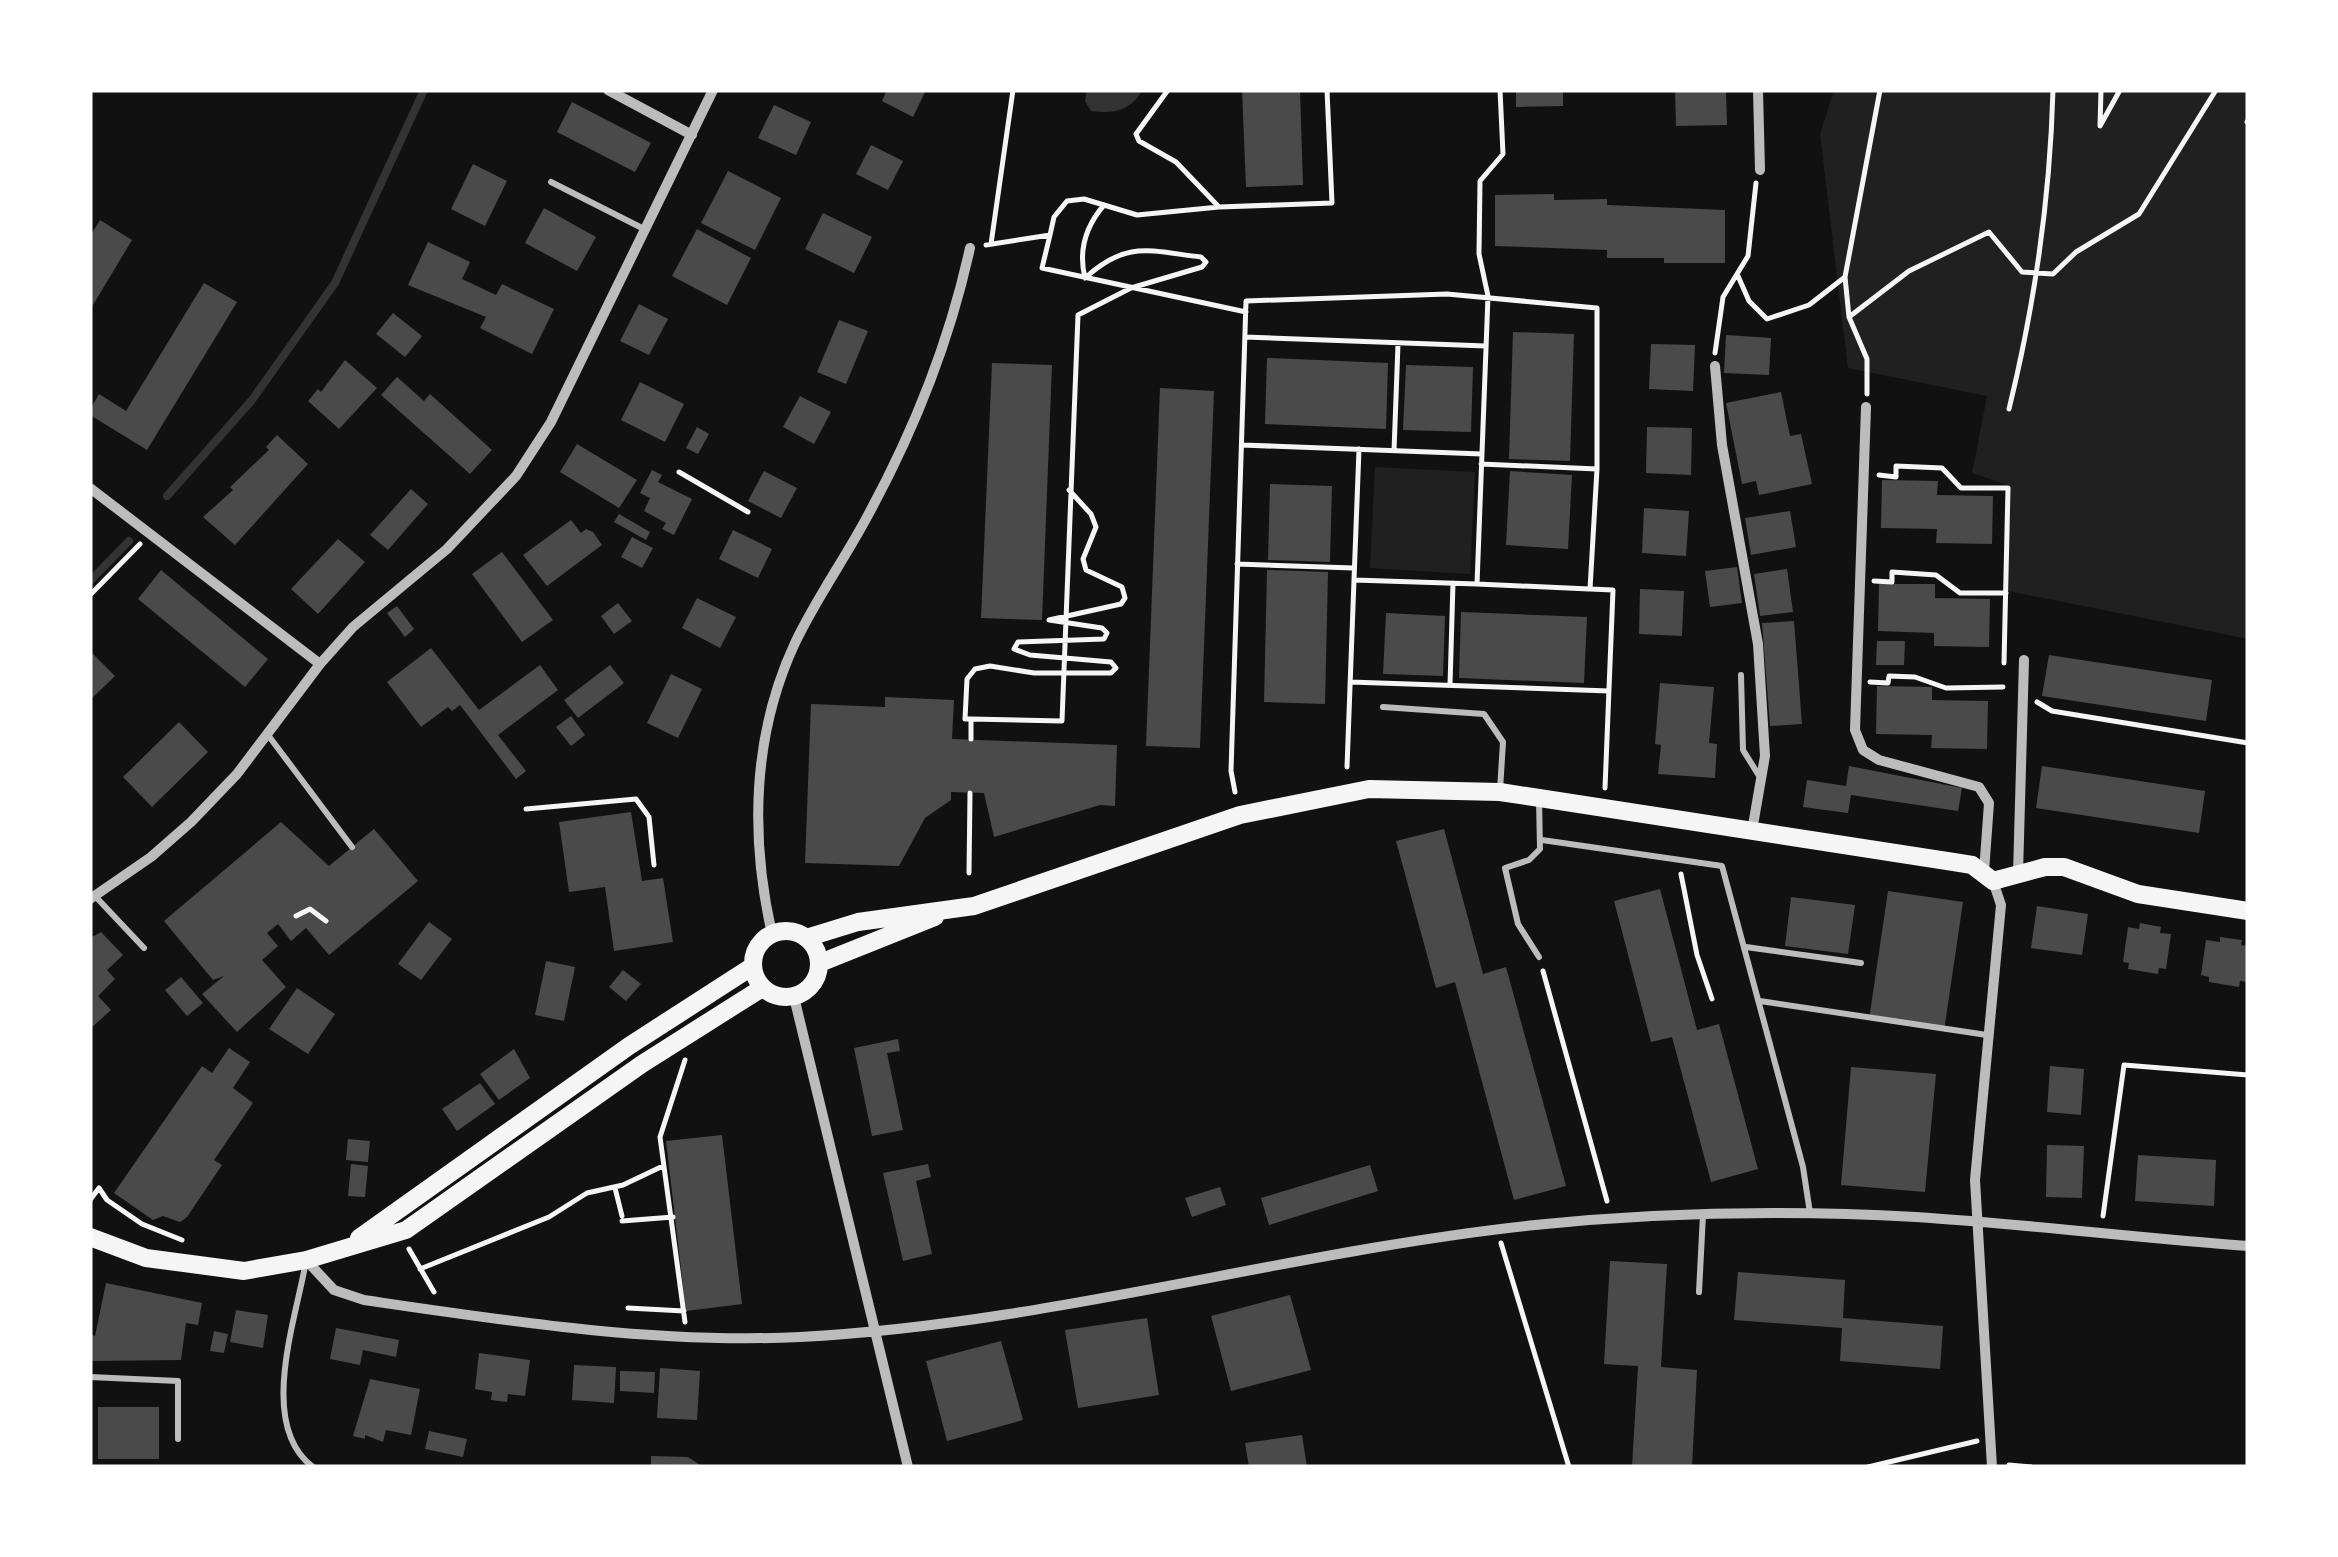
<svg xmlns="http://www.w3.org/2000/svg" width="2338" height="1557" font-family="'DejaVu Sans',sans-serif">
<rect width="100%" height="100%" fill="#111"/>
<path fill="#202020" d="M1834,90h414v549l-240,-48 2,-105 -38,-13 15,-77 -139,-28 -28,-234z
M1375,467l100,5 -5,102 -100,-6z"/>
<path fill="#333" d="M1087,90h55c-11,21 -29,24 -51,21l-6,-10z"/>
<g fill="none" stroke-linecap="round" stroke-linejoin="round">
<path stroke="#333" stroke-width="8" d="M167,496l85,-96 83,-117 89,-193
M90,581l39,-40"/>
</g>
<path fill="#4a4a4a" d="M887,90h39l-13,27 -31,-16z
M1242,90h58l3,95 -57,2z
M1516,90h47v16l-47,1z
M1675,90h51l1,35 -51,1z
M572,102l79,41 -16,29 -78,-40z
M774,105l37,17 -15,33 -38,-17z
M871,145l32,16 -15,29 -32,-16z
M473,164l34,17 -22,45 -34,-17z
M728,171l53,27 -26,52 -54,-27z
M1554,194v6l53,-1v6l118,5v53h-61v-5h-57v-8l-112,-4v-51z
M544,208l52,29 -19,34 -52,-28z
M823,213l49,24 -18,36 -49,-24z
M100,220l32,20 -42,70v-74z
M697,229l54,29 -24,47 -55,-29z
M428,242l42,20 -8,17 34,16 6,-11 52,25 -22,45 -52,-26 6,-11 -78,-32z
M204,283l33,19 -90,148 -57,-35v-5l9,-16 27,17z
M639,304l29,15 -19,36 -29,-14z
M393,313l29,23 -17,21 -29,-23z
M839,320l29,11 -22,53 -29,-12z
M1513,332l61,2 -4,127 -61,-2z
M1726,335l45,3 -2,37 -45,-2z
M1651,344l44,1 -2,46 -44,-2z
M1267,358l121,5 -2,66 -121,-5z
M345,360l32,28 -38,41 -31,-28 10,-12 3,3z
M992,363l60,2 -10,255 -61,-2z
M1406,365l67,2 -2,65 -68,-2z
M397,377l27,24 6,-7 62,56 -22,24 -89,-79z
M640,382l44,22 -19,38 -44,-22z
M1160,388l54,3 -14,357 -54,-2z
M1781,392l9,44 11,-2 11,50 -53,11 -3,-14 -14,3 -16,-81z
M800,396l31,16 -17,32 -31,-17z
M697,427l12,7 -11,20 -12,-6z
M1647,427l45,1 -1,47 -45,-2z
M277,435l31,29 -73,81 -32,-28 30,-27 -3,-3 39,-37 -3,-3z
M577,444l60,36 -18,28 -59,-36z
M652,470l10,5 -4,7 34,17 -18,36 -12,-6 4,-6 -22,-12 6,-13 -10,-5z
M764,471l33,17 -16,30 -33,-17z
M1510,471l62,4 -4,74 -62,-4z
M1882,480l56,1 -1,14 56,1 -1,48 -56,-1 1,-14 -56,-1z
M1270,484l62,2 -2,76 -62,-2z
M411,489l17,15 -40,46 -18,-15z
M1644,508l45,3 -3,45 -44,-3z
M1790,511l6,36 -45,8 -6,-37z
M619,514l31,18 -4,8 -32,-18z
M571,520l10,13 5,-4 7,3 9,13 -55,41 -24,-31z
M733,530l39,19 -14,29 -39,-19z
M632,537l21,11 -11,20 -21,-11z
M338,539l27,23 -47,52 -27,-25z
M502,552l51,68 -31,22 -50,-68z
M1737,567l5,36 -32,4 -5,-36z
M1787,569l6,43 -33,4 -6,-42z
M161,570l107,89 -23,28 -107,-88z
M1267,570l61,2 -3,132 -61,-2z
M1879,584h56v14l55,1 -1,48 -55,-1v-13l-56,-2z
M1640,589l44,2 -2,45 -43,-2z
M697,598l39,19 -16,31 -38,-20z
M618,603l14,18 -18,13 -13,-18z
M397,606l17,23 -9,8 -18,-24z
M1461,612l126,5 -3,66 -125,-5z
M1386,613l59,3 -2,60 -60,-2z
M1794,621l8,103 -32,2 -8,-103z
M1877,641h28l-1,24h-28z
M431,648l48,62 61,-45 18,25 -60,45 28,36 -10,8 -56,-74 -8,6 -4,-4 -27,20 -34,-45z
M90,651l25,25 -25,24z
M2049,655l163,25 -6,41 -164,-25z
M610,665l14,18 -46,35 -14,-18z
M671,674l31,15 -24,49 -31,-15z
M1660,683l54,4 -5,56 8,1 -2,34 -57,-4 3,-29 -6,-1z
M1877,686l55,1v13l56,1 -1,48 -56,-1 1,-13 -56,-1z
M885,697l69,3 -2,39 165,6 -2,61 -15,-1 -106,32 -10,-44 -33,-1v8l-26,18 -26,48 -94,-3 6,-159 74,3z
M571,716l14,19 -14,11 -15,-19z
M179,722l29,30 -56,55 -29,-30z
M1849,766l113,22 -4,23 -107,-16 -3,18 -45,-6 4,-27 39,6z
M2042,766l163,25 -6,42 -163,-25z
M631,812l11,69 21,-3 10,64 -59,9 -9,-64 -36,5 -10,-70z
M281,822l48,44 45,-37 44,52 -89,74 -23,-27 -15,13 -13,-17 -11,9 11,13 -16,14 24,27 -49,45 -35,-38 22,-18 -11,4 -49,-59z
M1444,829l39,145 23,-7 60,219 -52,14 -59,-218 -19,6 -40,-147z
M1660,889l37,141 22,-6 39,145 -47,13 -39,-145 -21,5 -37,-141z
M1888,891l75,11 -19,129 -75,-11z
M1791,897l64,8 -7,49 -63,-8z
M2037,906l51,8 -6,41 -51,-7z
M429,922l23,17 -31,41 -23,-16z
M2140,923l21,4 -1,6 11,1 -5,35 -7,-1 -1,6 -30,-5 1,-6 -6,-1 5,-35 11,2z
M101,932l22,23 -16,15 8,9 -17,17 13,14 -21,19v-91z
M2220,937l22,3 -1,5 7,1 -1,36 -7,-1 -1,6 -30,-5v-5l-8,-2 5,-35 14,2z
M546,961l29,6 -11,54 -29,-6z
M623,970l18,14 -15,17 -17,-14z
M181,977l22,26 -16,13 -22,-26z
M297,988l38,26 -27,40 -39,-25z
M898,1039l2,12 -13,2 16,77 -31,6 -18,-88z
M229,1048l21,14 -17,26 20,15 -39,57 8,5 -35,52 -7,5 -17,-6 -10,4 -39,-27 88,-127 10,7z
M514,1049l16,29 -31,22 -19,-26z
M2050,1066l34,3 -3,46 -34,-3z
M1851,1067l85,7 -11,118 -84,-7z
M480,1083l15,21 -38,27 -15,-22z
M722,1135l20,169 -56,7 -20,-170z
M348,1139l22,2 -2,21 -22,-2z
M2047,1145l37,1 -2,52 -36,-1z
M2138,1155l78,5 -2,46 -79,-5z
M351,1164l17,2 -3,31 -17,-1z
M928,1164l3,13 -15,4 16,73 -29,7 -20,-88z
M1370,1165l8,26 -109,34 -8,-27z
M1220,1187l6,18 -34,12 -7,-19z
M1610,1261l57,3 -6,103 36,3 -5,97h-60l6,-101 -34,-2z
M1738,1272l107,8 -2,38 100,8 -3,43 -100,-8 2,-33 -108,-8z
M106,1283l96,20 -4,22 -12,-2 -5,37 -91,1v-27l5,2z
M1290,1295l21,75 -80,21 -20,-75z
M236,1310l32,5 -5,33 -33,-6z
M1147,1318l12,77 -81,13 -13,-78z
M336,1328l63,12 -3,17 -33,-7 -3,15 -30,-6z
M214,1331l14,3 -4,19 -14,-2z
M1001,1341l22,79 -76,21 -21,-80z
M479,1353l51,7 -5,36 -17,-2 -1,8 -16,-2 1,-8 -17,-3z
M574,1365l42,2 -2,36 -42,-3z
M660,1368l40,3 -3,49 -40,-2z
M620,1371l35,1 -1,21 -34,-2z
M370,1379l50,10 -9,46 -25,-5 -3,12 -18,-7v4l-12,-3z
M98,1407h61v52h-61z
M429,1431l38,8 -4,18 -38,-8z
M1302,1435l5,32h-58l-4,-24z
M651,1456l37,1 15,10h-52z"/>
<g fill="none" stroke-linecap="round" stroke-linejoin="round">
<path stroke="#f5f5f5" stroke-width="5" d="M2101,90l-1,36 20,-36
M2247,122l1,-2
M1219,207l113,-4 -5,-113
M1050,235l4,-18 13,-16 17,-2 53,16 82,-8 -43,-45 -37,-21 -3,-7 32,-44
M991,244l22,-154
M986,245l64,-10 -8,33 204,44
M1738,276l11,25 18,18 42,-14 36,-28 4,40 18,42v35
M1845,277l35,-187
M1849,317l60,-46 80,-39 33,40 31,2 23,-22 63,-38 77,-124
M1245,337l241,9
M1715,353l8,-56 25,-41 8,-73
M2009,409c26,-106 41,-209 44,-319
M1242,445l240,9
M1394,451l4,-107
M1481,464l116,5
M679,472l69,40
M1879,475l17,2v-11l46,2 19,20h47l-4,175
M1237,564l117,4
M1354,580l5,-131
M1874,581l18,1v-10l44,3 24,18h46
M1477,584l112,5
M90,595l50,-51
M1350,682l259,9
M1870,682l18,1 1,-7 26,1 31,11 57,-1
M1450,685l3,-102
M2037,702l15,9 196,32
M971,719h-6l2,-40 8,-10 15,-3 44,7h77l5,-5 -5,-6 -81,-7 -16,-6 4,-7 86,-3 3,-6 -5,-5 -53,-8 72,-16 4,-6 -3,-11 -36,-17 -3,-11 13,-32 -5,-13 -22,-24
M971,739v-20l91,2 16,-406 53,-27 71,-21 4,-5 -5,-5c-52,-6 -74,-17 -116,21 -7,-28 1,-52 19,-73
M1347,767l7,-187 123,4 11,-288 -9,-42 1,-73 23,-27 -3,-64
M1235,792l-4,-21 15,-470 201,-7 150,14v161l-7,120 23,1 -8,198
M526,809l110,-10 13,18 5,48
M969,873l1,-80
M1681,874l16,81 15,44
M296,916l14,-7 16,12
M1543,971l64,230
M685,1060l-25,77 25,185
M615,1188l7,28
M90,1200l9,-12 8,12 35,24 40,16
M2103,1216l21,-151 124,10
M622,1221l51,-4
M1501,1243l68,224
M409,1249l25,43
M420,1269l129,-52 38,-24 36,-8 40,-19
M628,1308l56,3
M2009,1465l22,2
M1868,1467l109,-26"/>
<path stroke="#bcbcbc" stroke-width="6" d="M551,182l95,48
M1741,675l2,75 18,29
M1383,707l101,7 19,28 -3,48
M268,735l84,112
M1539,799l1,50 -11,11 -24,8 13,56 21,33
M1542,840l180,26 81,301 7,46
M95,896l49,52
M1746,947l115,16
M1760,1001l227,34
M306,1261c-10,59 -49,164 7,206
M1699,1292l4,-77
M90,1377l88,4v58"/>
<path stroke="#bcbcbc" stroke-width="10" d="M608,90l84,45
M1758,90l2,80
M1715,366l7,79 36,199 7,112 -13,75
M1866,407l-11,323 8,20 16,10 100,27 10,16 -5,69
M90,488l230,176
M2018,874l6,-214
M90,899l61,-42 40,-35 46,-48 83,-110 33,-37 94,-78 69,-73 35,-54 162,-332
M772,934c-22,-97 -20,-199 23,-291 21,-44 49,-83 72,-126 47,-86 82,-173 103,-269
M794,997l114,470
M306,1260l28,30 30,10c143,21 291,44 436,37 248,-13 489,-86 735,-112 126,-13 254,-15 381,-8 110,7 221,21 332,29
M1992,1467l-17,-287 26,-275 -8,-24"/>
<path stroke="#f5f5f5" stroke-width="18" d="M753 964a33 33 0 1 1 66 0a33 33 0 1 1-66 0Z
M806,938l52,-16 116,-16 266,-91 129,-26 131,3 460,71 12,2 21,16 52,-14h19l74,27 110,17
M820,963l115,-46
M90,1237l56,21 98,13 62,-11 100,-30 236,-166 120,-76
M359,1238l270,-192 124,-80"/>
</g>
<rect width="2338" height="1557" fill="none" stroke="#ffffff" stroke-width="185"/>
</svg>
